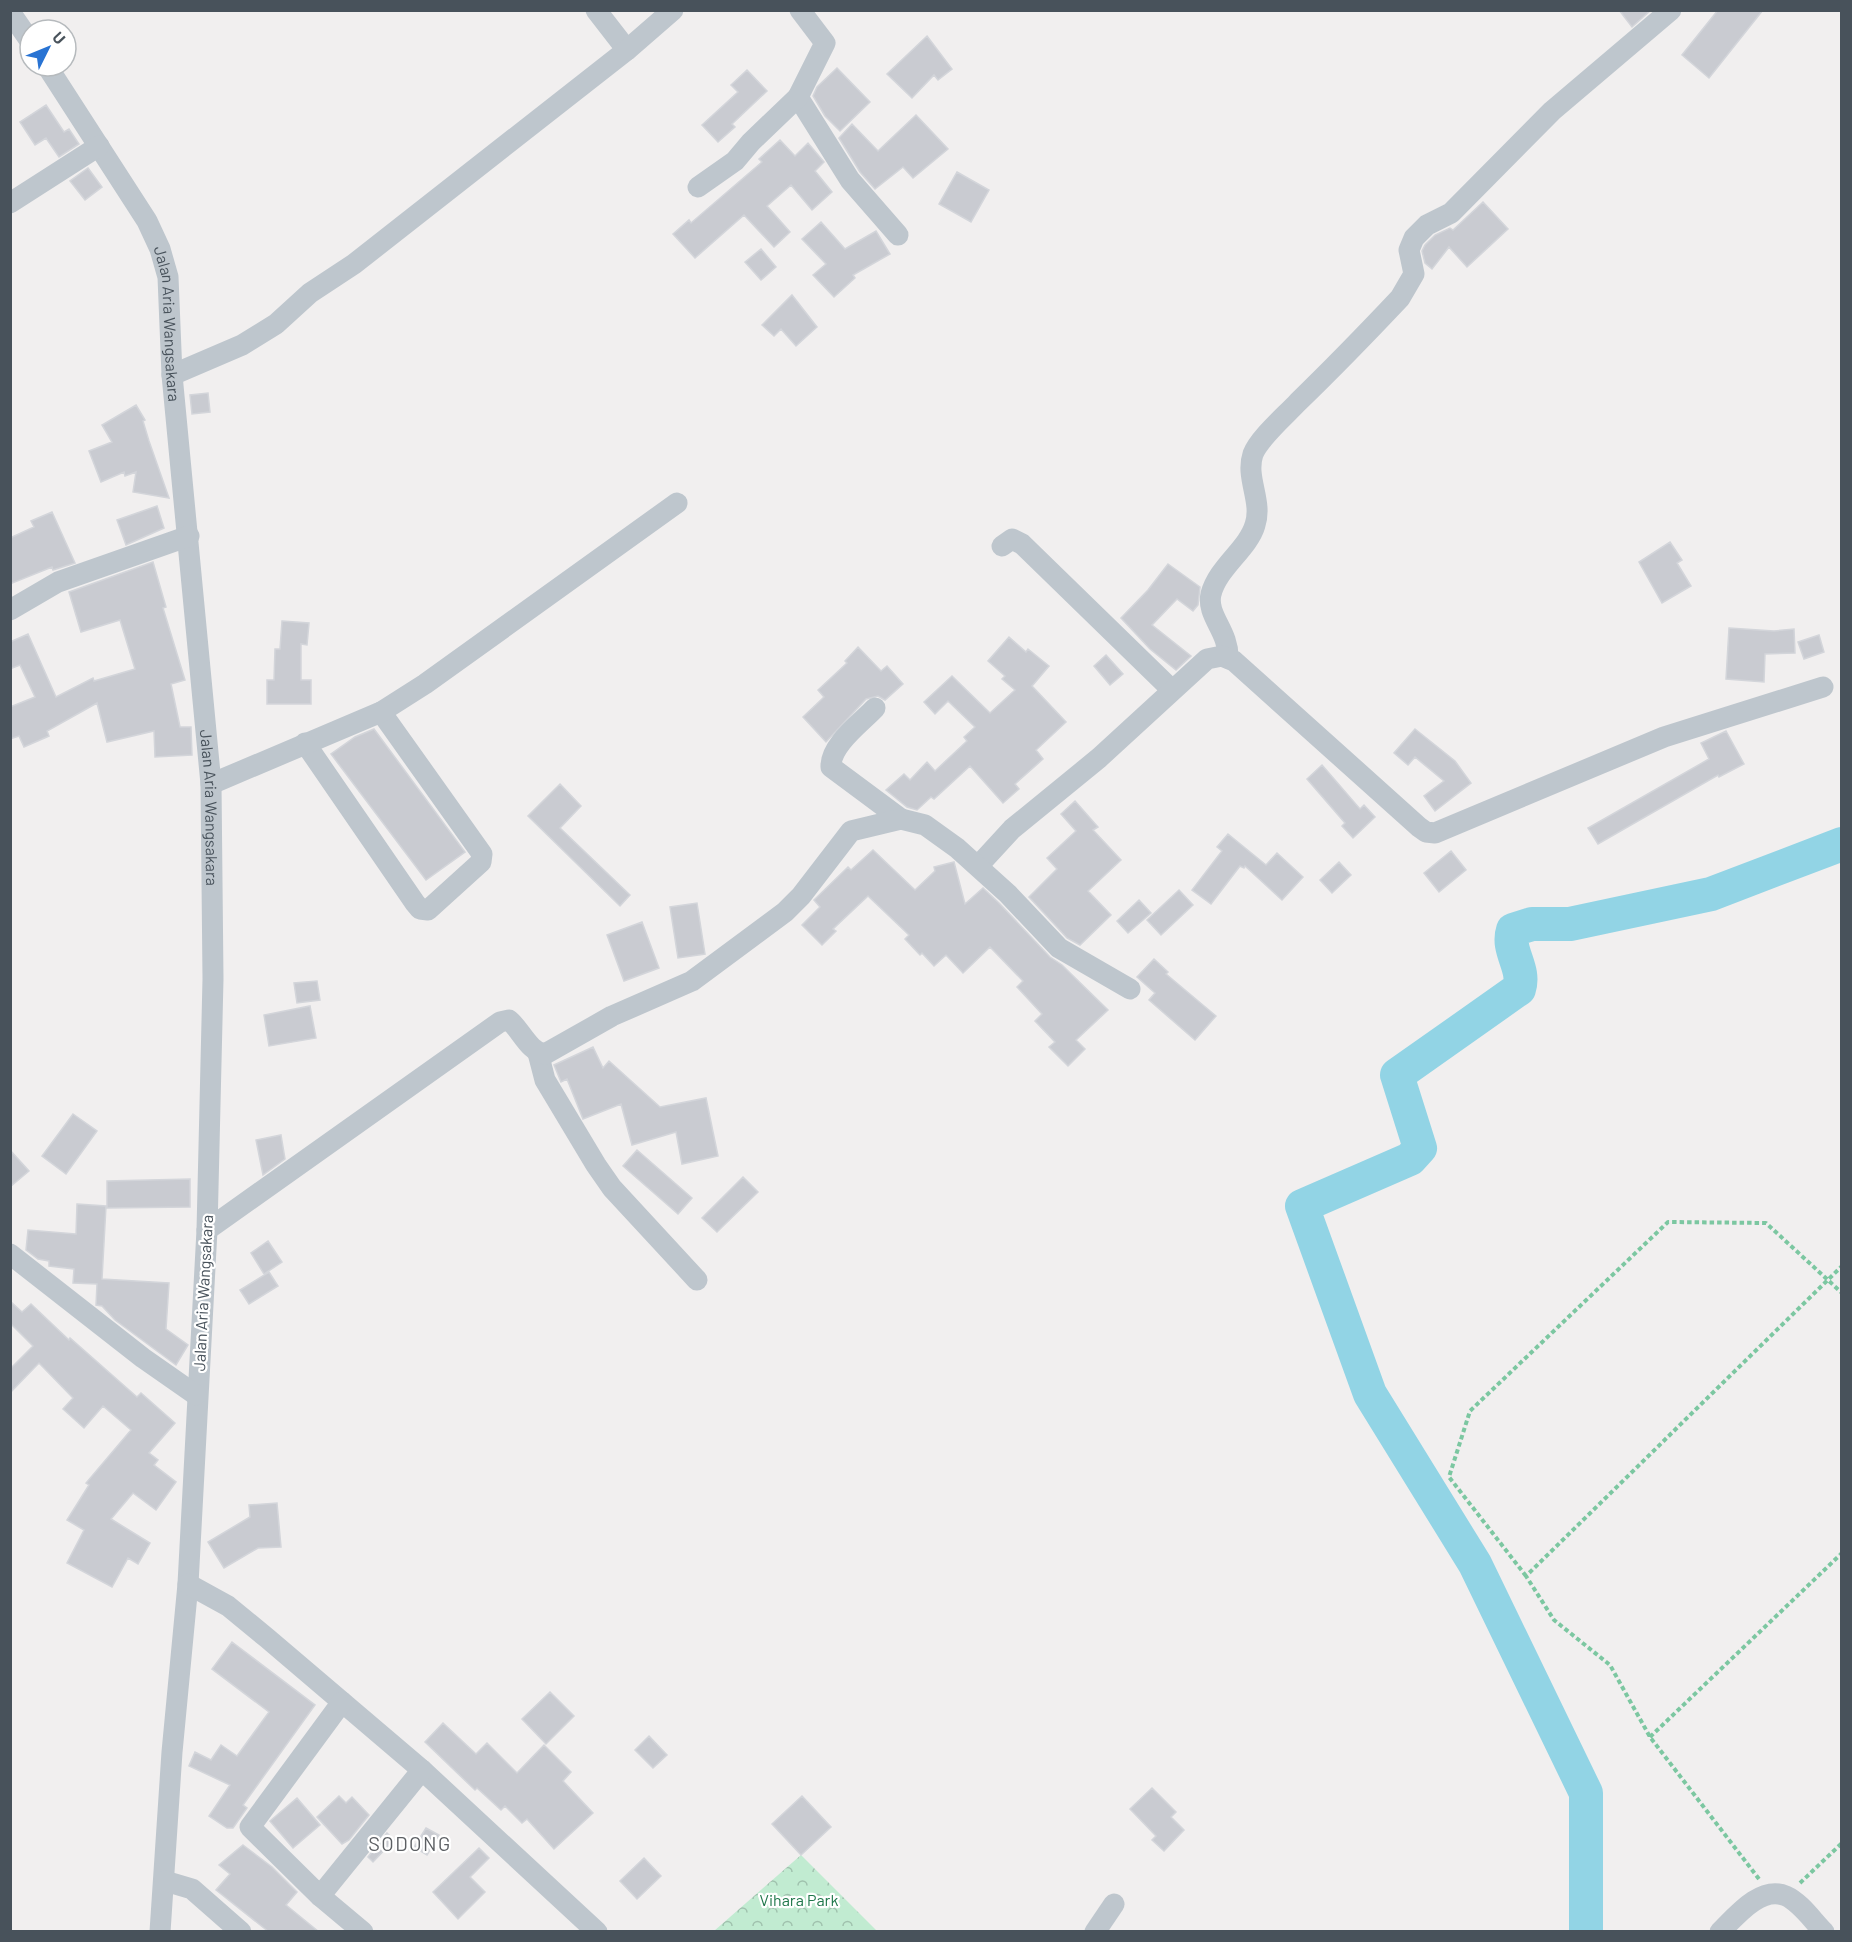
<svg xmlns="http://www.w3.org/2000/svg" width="1852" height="1942" font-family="Barlow,sans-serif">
<defs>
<pattern id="forest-crowns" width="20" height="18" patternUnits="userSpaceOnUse" patternTransform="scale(1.5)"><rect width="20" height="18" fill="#c1ebd1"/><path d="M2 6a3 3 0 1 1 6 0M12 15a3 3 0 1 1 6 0" fill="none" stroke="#9fc1ad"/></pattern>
</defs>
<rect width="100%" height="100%" fill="#f1efef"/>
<path fill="url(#forest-crowns)" d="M801,1855l76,76h-163z"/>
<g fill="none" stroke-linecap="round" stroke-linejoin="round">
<path stroke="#92d4e5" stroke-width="34" d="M1586,1932v-139l-111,-229 -105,-170 -68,-188 108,-47 10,-11 -23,-73 122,-86c7,-21 -13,-38 -6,-59l19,-6h38l141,-30 131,-50"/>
</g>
<path fill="#c9cbd1" stroke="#d3d5da" stroke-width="1.5" d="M1619,10h32l-19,17z
M1718,10h45l-54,68 -27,-23z
M927,36l25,33 -14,11 -4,-5 -22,23 -25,-24z
M837,68l33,34 -30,29 -15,-15 -12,-20 4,-9z
M747,70l20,21 -35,33 3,3 -17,15 -16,-17 36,-33 -7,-7z
M46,105l18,27 5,-3 10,15 -20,13 -13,-19 -11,7 -15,-23z
M916,115l32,34 -35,29 -10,-11 -28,22 -15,-17 -21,-34 13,-14 26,27z
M780,140l15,16 13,-13 16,19 -9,9 17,21 -20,18 -21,-25 -24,21 23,26 -16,15 -30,-32 -49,43 -22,-24 16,-14 2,3 71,-61 -3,-3z
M88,168l14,19 -17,13 -15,-19z
M957,172l32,18 -18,32 -32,-18z
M1483,202l25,27 -41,38 -18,-20 -17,22 -7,-6 -3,-12 3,-6 10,-10 15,-7 3,2z
M821,222l24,27 31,-18 14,23 -37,21 2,3 -21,19 -21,-22 13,-11 -24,-25z
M761,249l15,18 -15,13 -16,-18z
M792,295l25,32 -21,19 -15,-17 -7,7 -12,-11z
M208,393l2,19 -18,2 -2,-19z
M136,405l9,15 -2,1 6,20 20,57 -36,-6 3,-20 -11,4 -1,-4 -23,10 -12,-31 23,-9 -10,-17z
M157,506l7,22 -38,17 -9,-25z
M52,512l23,51 -22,7 -1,-3 -42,17v-46l24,-11 -3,-6z
M1670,542l12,18 -5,3 14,23 -29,17 -23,-41z
M153,562l13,45 -3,1 22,72 -14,4 9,43h11l1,28 -37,2 -1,-26 -47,11 -10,-39 -50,28 2,5 -25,11 -5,-11 -9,3v-32l25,-10 -15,-32 -10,4v-27l18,-8 28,63 37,-19 1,3 41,-12 -15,-49 -39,12 -12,-40z
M1168,564l32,23 -2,18 -5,6 -16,-12 -25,26 39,31 -15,14 -26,-21 -29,-31 27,-28z
M282,621l27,2 -2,22 -6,-1v36h10v24h-44v-24h7l1,-31h5z
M1729,628l45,3 20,-2 1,24 -30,1 -1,28 -38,-3z
M1819,635l5,17 -20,7 -6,-17z
M1009,637l17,15 2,-3 21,17 -17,20 34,36 -30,28 7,9 -28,25 4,5 -16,14 -33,-37 -36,33 -3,-2 -14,13 -10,-3 -21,-17 18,-16 6,6 17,-18 8,9 32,-30 -3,-4 11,-10 -27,-26 -13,13 -11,-12 28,-26 38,37 25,-23 -13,-11 3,-3 -17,-15z
M858,647l23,24 6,-5 16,18 -18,16 -7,-4 -12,3 -40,43 -23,-25 21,-20 -6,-7 29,-27 -2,-2z
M1106,655l17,19 -13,11 -16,-19z
M374,729l91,123 -39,28 -95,-126 24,-17z
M1415,729l40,32 16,22 -36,28 -11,-15 20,-15 -29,-24 -7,8 -14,-12z
M1726,731l18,33 -25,13 -1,-2 -120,69 -10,-16 121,-69 -8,-16z
M1322,765l38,44 4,-4 11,12 -22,21 -11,-12 3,-3 -38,-44z
M560,784l21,22 -21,22 70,67 -10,11 -92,-90z
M1075,801l23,26 -5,3 28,30 -33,31 23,24 -31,30 -13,-7 -38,-41 28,-28 -10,-11 29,-27 -15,-17z
M1228,834l38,31 11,-12 26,24 -21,23 -37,-34 -1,2 -4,-2 -29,38 -19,-14 30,-39 -5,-4z
M873,850l42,40 20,-19 -1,-4 20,-5 11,42 18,-16 16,15 51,54 12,8 46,45 -32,30 9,9 -17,17 -19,-19 6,-5 -20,-21 7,-7 -25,-27 6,-6 -33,-34 -27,26 -17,-18 -12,11 -12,-13 -2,2 -15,-16 4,-4 -41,-39 -35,33 3,2 -14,14 -20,-20 18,-18 -6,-7 34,-33 3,3z
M1451,851l15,19 -27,22 -15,-19z
M1339,862l12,13 -19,18 -12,-13z
M1179,890l14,15 -32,30 -14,-15z
M1139,900l12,13 -23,20 -11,-12z
M697,903l8,51 -27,4 -8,-51z
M642,922l17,46 -35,13 -17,-46z
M1154,959l14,13 -2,2 50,42 -21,24 -46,-40 6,-7 -18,-16z
M317,981l3,19 -23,3 -3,-20z
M310,1006l6,32 -47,8 -5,-31z
M593,1047l10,21 6,-7 51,46 46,-9 12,58 -36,8 -6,-32 -44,13 -11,-41 -38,15 -16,-40 -6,3 -7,-17z
M73,1114l24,17 -31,43 -24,-18z
M281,1135l4,24 -22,16 -7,-35z
M10,1150l19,21 -19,16z
M637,1150l55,48 -14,16 -55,-48z
M743,1177l15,15 -41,40 -15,-14z
M190,1179v28l-83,1v-27z
M77,1204l29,2 -4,73 67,4 -3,46 22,16 -12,20 -61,-45 -13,-14 -6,-1 1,-21 -24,-1 1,-14 -25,-3v-5l-11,-2 -12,-9 2,-20 48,4z
M268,1241l14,21 -18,12 -13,-21z
M269,1272l9,14 -29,18 -9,-14z
M10,1301l12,11 9,-8 38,36 1,-2 67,59 4,-4 34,30 -26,30 9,7 -4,5 22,17 -20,28 -23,-17 -22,26 39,24 -12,21 -10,-6 -16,29 -45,-24 17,-33 -17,-10 22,-35 -3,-2 45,-53 -28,-24 -19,22 -21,-19 10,-11 -34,-35 -29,30v-24l23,-23 -23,-23z
M277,1503l4,44 -23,1 -34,20 -16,-26 42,-25 -1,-12z
M232,1642l83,63 -72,100 4,3 -14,20h-6l-18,-12 21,-31 -41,-19 6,-14 16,8 10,-15 16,11 32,-44 -57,-43z
M550,1692l24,24 -28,28 -24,-25z
M443,1723l33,31 11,-11 30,30 27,-28 27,27 -8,9 30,32 -39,36 -27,-30 -5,4 -17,-17 -4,4 -24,-22 -2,2 -50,-48z
M649,1736l18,19 -14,13 -18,-18z
M1152,1788l24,24 -5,5 13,13 -20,21 -12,-11 4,-4 -26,-27z
M339,1796l7,7 6,-6 17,18 -20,25 -7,4 -25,-27z
M802,1796l29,31 -30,28 -29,-31z
M297,1798l23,27 -27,23 -23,-27z
M426,1828l13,7 -12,20 -13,-8z
M387,1833l7,7 -21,22 -5,-5z
M243,1845l29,22 25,25 -11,13 33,27h-50l-53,-42 14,-16 -11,-9z
M479,1848l10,10 -19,19 15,15 -27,27 -25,-27z
M644,1858l17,18 -24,23 -17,-18z"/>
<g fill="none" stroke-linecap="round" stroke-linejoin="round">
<path stroke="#7cc7a1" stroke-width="4" stroke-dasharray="4.5 3" stroke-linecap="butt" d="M1526,1576l-77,-99 21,-66 198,-189 98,1 76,70
M1650,1737l192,-184
M1759,1879l-109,-142 -40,-72 -56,-45 -28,-44 316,-310
M1800,1883l42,-40"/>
<g stroke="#bec6cd" stroke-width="21">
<path d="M596,10l31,40"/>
<path d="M10,12l20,29"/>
<path id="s1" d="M47,66l100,155 13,28 8,28 4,98 39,409 2,195 -6,251 -19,354 -16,168 -12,180"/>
<path d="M798,97l52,83 48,55"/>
<path d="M698,187l37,-26 16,-19 47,-45 27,-54 -25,-33"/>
<path d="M10,203l89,-57"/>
<path d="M172,375l70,-30 34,-21 34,-31 44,-29 273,-214 46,-40"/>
<path d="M1002,546l10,-7 10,5 150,146"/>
<path d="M10,610l48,-28 131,-46"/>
<path d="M1228,658c1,-27 -22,-42 -17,-64 7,-27 37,-45 44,-69 8,-24 -10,-47 -2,-71 6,-16 33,-39 45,-52 35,-34 69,-69 102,-104l14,-24 -5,-24 5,-12 13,-13 24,-12 101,-102 119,-101"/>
<path d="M875,708c-14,15 -45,37 -44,59l70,52"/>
<path d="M305,743l110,160 5,6 8,1 53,-48 1,-8 -101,-142"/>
<path d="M211,784l170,-72 44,-28 252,-181"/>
<path d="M978,866l34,-37 87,-71 108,-99 15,-3 12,5 185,166 7,5 9,1 229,-96 159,-50"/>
<path d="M538,1053l7,27 51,85 16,23 85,92"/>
<path d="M207,1230l293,-208 9,-2c12,10 20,32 36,34l67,-38 80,-35 93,-69 16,-16 50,-65 50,-12 24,6 32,23 51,46 51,54 71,41"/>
<path d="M10,1254l133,104 53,37"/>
<path d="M188,1584l40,22 39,32 155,132 175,162"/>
<path d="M342,1702l-92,125 70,69 43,36"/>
<path d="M165,1881l27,8 49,43"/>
<path d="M320,1896l102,-126"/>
<path d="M1095,1932l19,-28"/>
<path d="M1720,1932c16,-16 41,-47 66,-36 14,6 27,25 38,36"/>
</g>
</g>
<g text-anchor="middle" stroke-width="4.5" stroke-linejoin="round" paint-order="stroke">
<g font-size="16" fill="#48525b" stroke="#fff">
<text dy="6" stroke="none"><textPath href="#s1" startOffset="291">Jalan Aria Wangsakara</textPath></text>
<text dy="6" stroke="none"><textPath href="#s1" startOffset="777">Jalan Aria Wangsakara</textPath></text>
<text transform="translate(203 1293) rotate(-87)" y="6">Jalan Aria Wangsakara</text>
</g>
<g font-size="16" fill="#1f774a" stroke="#fff">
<text x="799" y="1906">Vihara Park</text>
</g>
<g font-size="20" letter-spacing="1.5" fill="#5c5f63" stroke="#fff">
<text x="410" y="1851">SODONG</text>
</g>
</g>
<rect width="1852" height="1942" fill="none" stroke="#48525b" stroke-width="24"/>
<g transform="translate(48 48) rotate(47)"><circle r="28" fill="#ffffff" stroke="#b6babd" stroke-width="1.5"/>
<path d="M0-4.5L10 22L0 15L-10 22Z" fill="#2873d3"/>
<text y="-9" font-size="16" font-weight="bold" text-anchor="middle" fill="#48525b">U</text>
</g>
</svg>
